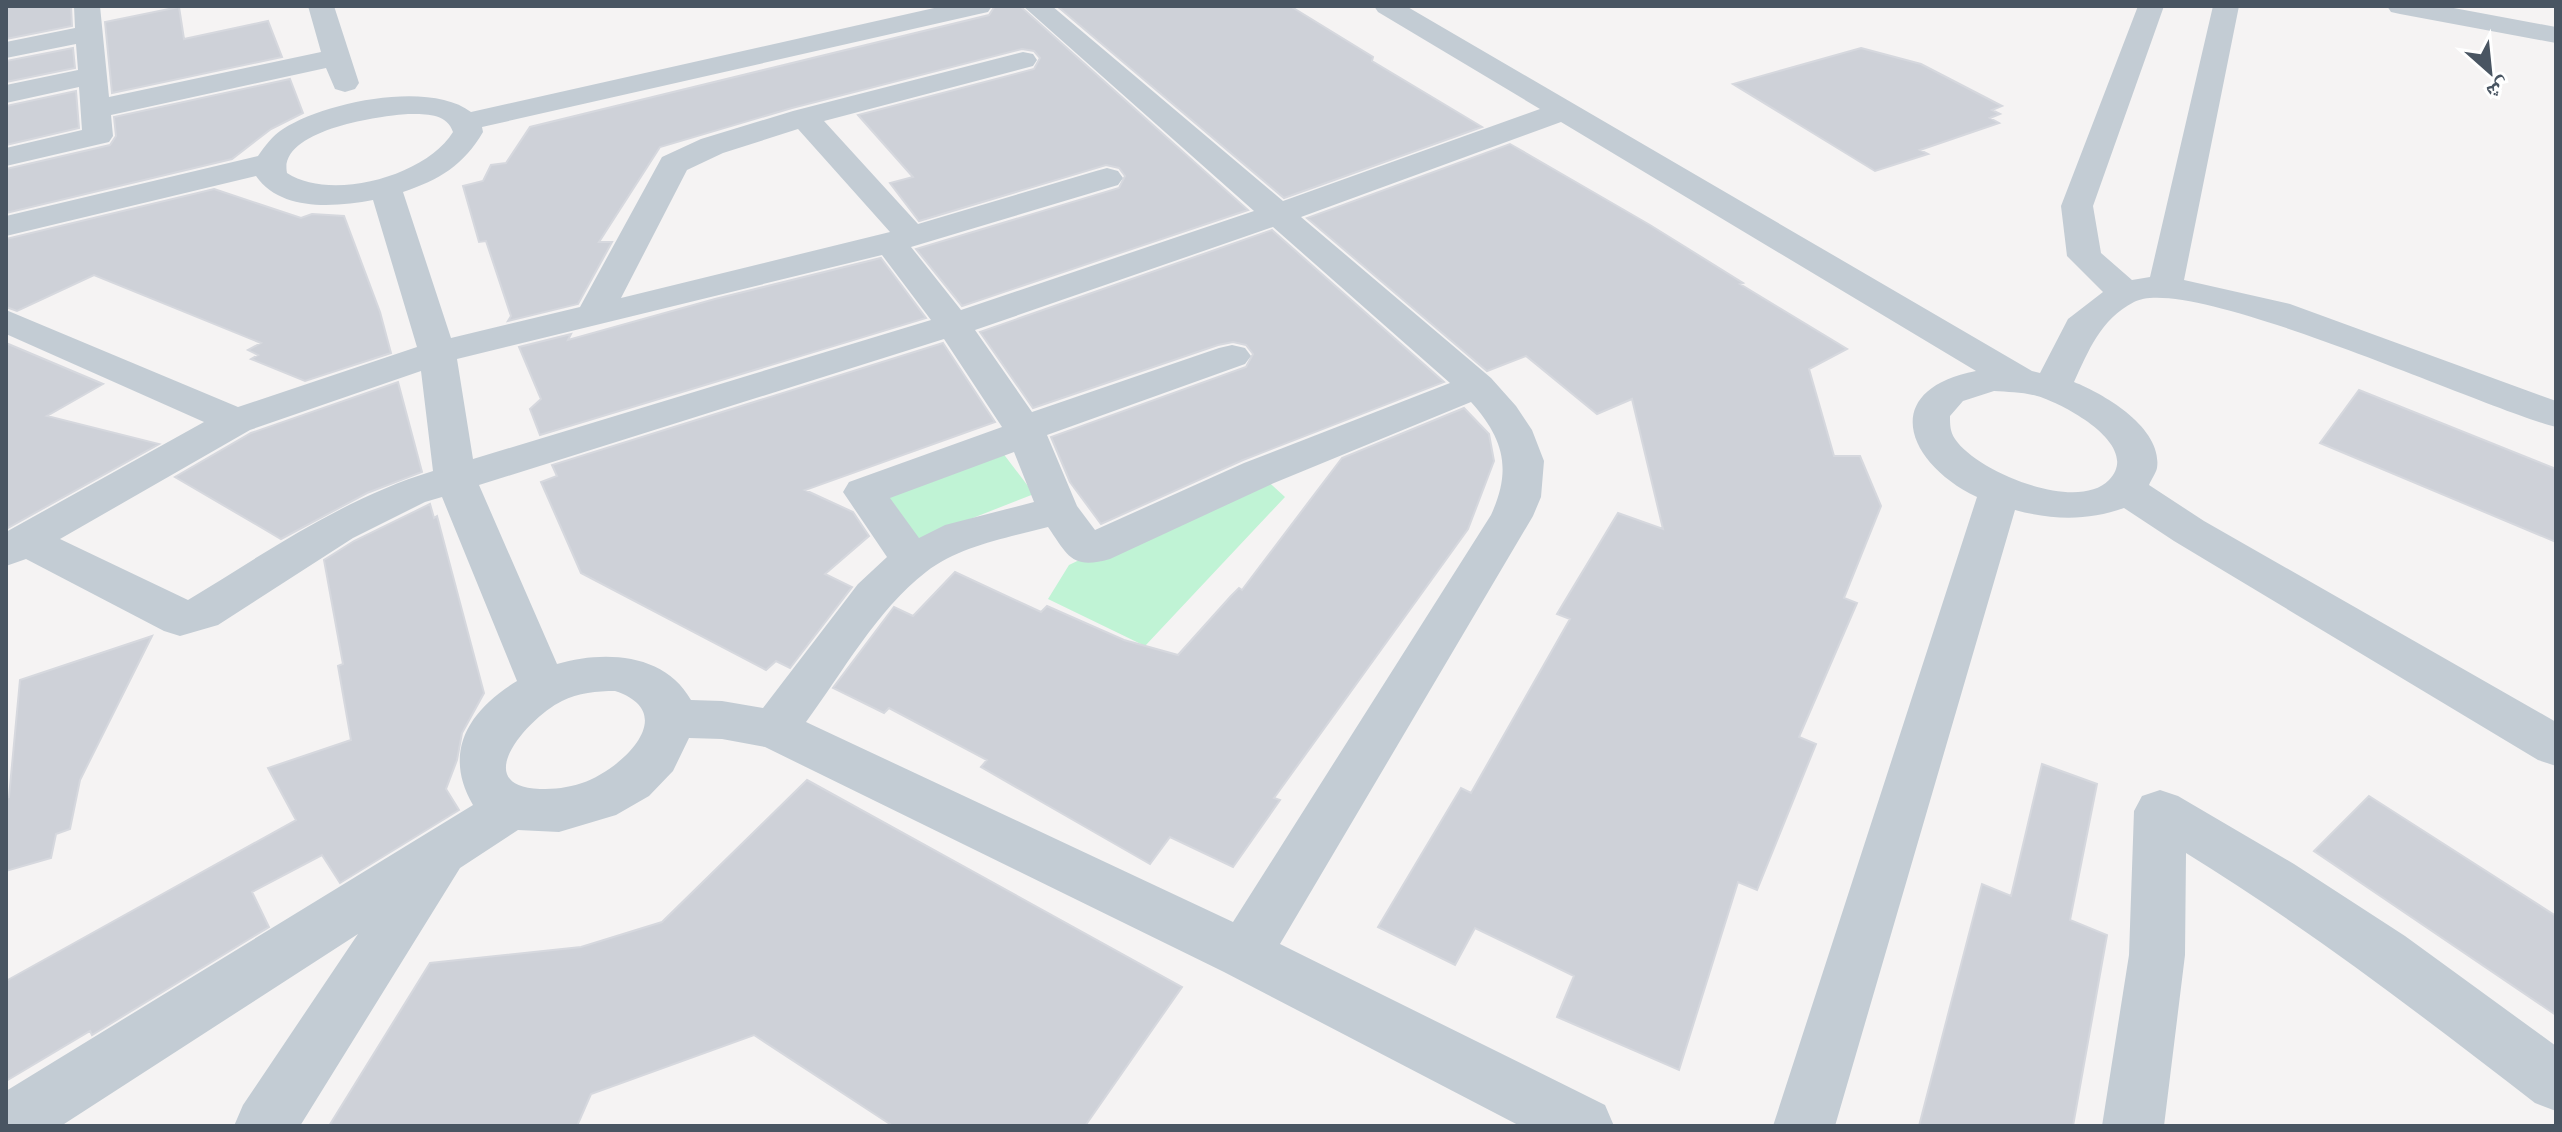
<svg xmlns="http://www.w3.org/2000/svg" width="2562" height="1132" font-family="'Noto Sans','Noto Naskh Arabic',sans-serif">
<rect width="100%" height="100%" fill="#f5f3f3"/>
<path fill="#c0f3d5" d="M996,444l38,50 -125,49 -35,-53z
M1259,473l26,24 -140,149 -97,-47 21,-34z"/>
<path fill="#ced1d8" stroke="#d6d8de" stroke-width="2" d="M6,6h65l1,20 -66,13z
M995,6h25l228,204 -286,96 -46,-57 203,-61 6,-12 -6,-8 -13,-3 -187,56 -29,-38 23,-6 -55,-62 176,-46 6,-11 -6,-7 -12,-2 -230,59 -132,39 -61,95h13l-34,62 -70,17 3,-5 -25,-75 -7,1 -16,-56 20,-5 8,-16 15,-2 24,-36 459,-112z
M1057,6h233l83,51 -1,4 110,66 -198,71z
M179,7l5,32 84,-18 14,36 -170,36 -7,-71z
M73,48l2,20 -69,14v-21z
M1861,48l60,16 81,42 -10,4 8,4 -10,4 9,5 -79,27 8,4 -53,17 -142,-87z
M290,79l13,34 -32,16 -39,30 -226,54v-44l104,-24 6,-9 -2,-19z
M76,91l3,37 -73,17v-39z
M1510,144l140,81 93,58 -3,1 107,65 -38,20 25,87h26l21,50 -37,92 13,5 -58,134 17,7 -59,146 -19,-8 -59,188 -122,-53 17,-41 -99,-48 -20,37 -77,-38 83,-139 10,5 99,-174 -13,-5 61,-101 45,16 -31,-130 -35,15 -71,-58 -39,15 -180,-153z
M214,189l87,29 11,-4 32,2 36,96 11,41 -86,28 -54,-22 7,-4 -10,-5 13,-7 -167,-68 -77,36 -11,-4v-68z
M1272,230l172,152 -201,78 -142,64 -31,-42 -19,-45 195,-70 7,-13 -7,-9 -13,-3 -15,3 -185,63 -53,-76z
M881,258l45,60 -386,117 -10,-26 11,-10 -22,-52 52,-13 -3,6 147,-41z
M6,343l97,41 -56,32 112,28 -153,85z
M943,343l52,79 -190,68 48,22 16,24 -44,38 27,13 -62,81 -14,-7 -10,9 -185,-97 -40,-91 16,-6 -5,-11z
M398,382l24,90 -55,21 -86,46 -106,-62 76,-44z
M2359,390l197,79v73l-236,-99z
M1464,408l25,26 5,27 -26,68 -194,269 6,2 -47,67 -63,-30 -20,27 -169,-97 6,-7 -98,-52 -5,5 -51,-25 61,-81 19,9 42,-44 86,40 6,-6 77,34 54,15 53,-59 8,-8 3,2 100,-132z
M430,504l4,14 3,-2 47,177 -22,40 -5,27 -11,29 13,21 -119,73 -18,-28 -70,37 17,35 -177,108 -2,-4 -84,50v-100l290,-161 -28,-52 83,-28 -13,-74 5,-2 -19,-104 30,-19z
M152,636l-72,144 -10,49 -14,5 -5,24 -45,13v-73l3,-1 11,-117z
M2042,764l55,20 -27,136 37,15 -34,191h-154l63,-242 29,12z
M807,780l375,207 -97,139h-192l-139,-91 -163,59 -14,32h-248l101,-163 151,-16 81,-25z
M2369,796l187,120v99l-242,-164z"/>
<g fill="none" stroke-linecap="round" stroke-linejoin="round">
<path fill="#c3ccd4" fill-rule="evenodd" d="M74,6h26l9,91 212,-45 -13,-46h26l25,77 -4,6 -10,3 -10,-3 -9,-21 -215,47 2,21 -4,6 -103,24v-18l76,-18 -3,-43 -73,16v-18l72,-15 -2,-26 -70,14v-16l69,-14z
M943,6h49l-4,6 -9,2 -497,113 1,5c-19,33 -44,48 -80,60l48,146 129,-31 82,-150 39,-18 92,-28 230,-59 10,2 4,6 -4,6 -209,55 94,103 178,-53 11,-3 11,3 5,7 -5,7 -207,62 50,63 293,-99 -231,-205h29l231,195 257,-92 -162,-97 -4,-6h32l626,365 8,2 28,-54 35,-27 -36,-36 -6,-50 77,-200h26l-71,200 8,47 31,27 18,-3 63,-271h26l-55,274 106,24 266,97v26c-74,-19 -367,-155 -422,-125 -34,18 -45,48 -60,80 30,12 89,46 83,86 -1,5 -6,12 -8,17l55,36 352,201v44l-18,-6 -364,-219 -50,-33c-36,13 -72,12 -109,2l-180,616h-62l204,-629c-71,-34 -99,-107 -1,-126l-415,-249 -260,95 190,161 25,28 16,24 12,31 -3,36 -8,19 -253,428 325,161 9,21h-94l-296,-154 -459,-225 -43,-8 -33,-1 -16,33 -24,25 -33,19 -57,17 -41,-2 -58,38 -160,258h-66l9,-21 115,-171 -297,192h-55v-35l467,-286c-31,-53 -4,-95 44,-124l-75,-184 -17,5 -72,36 -135,87 -38,11 -16,-5 -138,-72 -20,7v-34l198,-110 -198,-88v-24l232,97 179,-60 -44,-147c-38,7 -92,12 -117,-24l-250,60v-20l252,-60c7,-10 14,-20 25,-27 41,-27 147,-49 188,-17zM408,114c17,0 39,-1 45,18 -27,44 -122,70 -166,41 -9,-43 92,-57 121,-59zM798,129l92,103 -269,66 66,-128 36,-17zM1273,227l177,156 -206,80 -149,67 -18,-24 -30,-71 198,-71 6,-8 -6,-8 -13,-3 -13,3 -187,64 -57,-82zM882,255l49,65 -458,139 -16,-100zM944,339l58,88 -153,55 -6,10 44,65 -29,27 -95,124 -41,-7 -31,-1c-26,-47 -87,-50 -134,-36l-78,-179zM421,371l12,100c-89,27 -166,81 -245,129l-128,-61 190,-109zM1994,391c14,1 29,1 43,5 25,7 106,49 72,84 -32,33 -132,-8 -154,-41 -5,-7 -5,-15 -5,-23l13,-15zM1471,402c33,37 41,67 20,113l-258,407 -427,-200c37,-50 70,-111 120,-150 34,-26 81,-34 122,-45 20,29 24,43 62,32l164,-76zM1014,452l20,50 -89,23 -26,13 -29,-40zM615,691c67,22 6,79 -33,92 -15,5 -27,6 -42,6 -73,-3 -11,-72 22,-88 16,-8 35,-10 53,-10z
M2387,6h56l113,21v16l-156,-29 -9,-2z
M2160,790l18,6 116,68 111,72 151,110v65l-21,-8c-114,-88 -227,-175 -349,-250l-1,102 -21,171h-62l27,-171 5,-144 8,-15z"/>
</g>
<rect width="2562" height="1132" fill="none" stroke="#495562" stroke-width="16"/>
<g transform="translate(2490 72) rotate(153)" stroke="#ffffff" stroke-width="6" paint-order="stroke">
<path d="M0-6L14 30L0 20L-14 30Z" fill="#495562"/>
<text y="-12" font-size="22" font-weight="bold" text-anchor="middle" fill="#495562">ش</text>
</g>
</svg>
